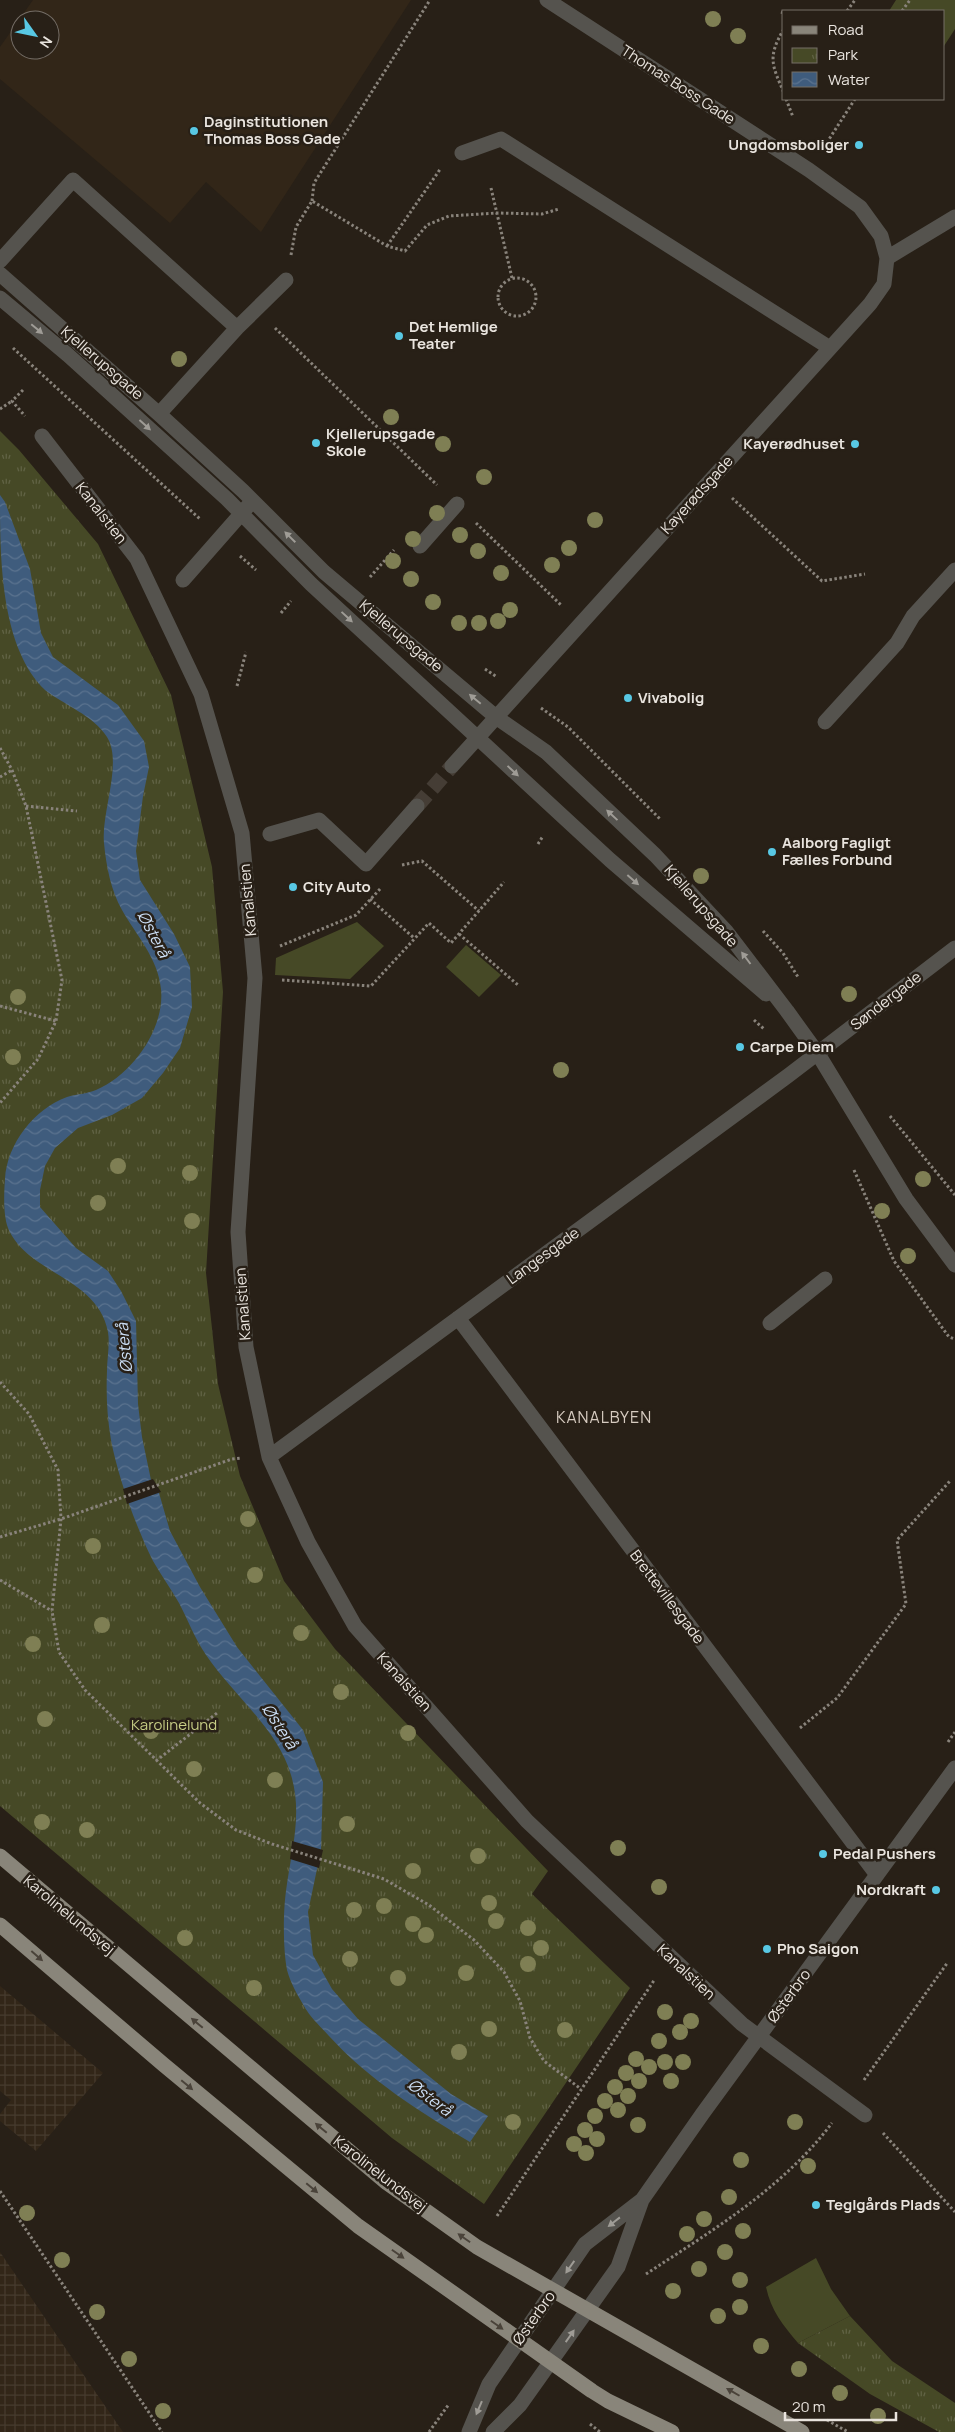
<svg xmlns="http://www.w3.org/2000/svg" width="955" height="2432" font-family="Manrope,sans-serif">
<defs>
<pattern id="industrial-grid" width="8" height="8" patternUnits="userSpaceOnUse" patternTransform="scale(1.25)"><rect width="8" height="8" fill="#322618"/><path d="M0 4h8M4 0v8" fill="none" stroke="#463b2e"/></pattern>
<pattern id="park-tufts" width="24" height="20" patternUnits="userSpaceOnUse" patternTransform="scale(1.25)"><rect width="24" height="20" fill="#464926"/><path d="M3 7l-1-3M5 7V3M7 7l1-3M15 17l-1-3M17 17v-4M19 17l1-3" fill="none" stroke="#616345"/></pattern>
<pattern id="water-waves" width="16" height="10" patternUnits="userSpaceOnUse" patternTransform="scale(1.25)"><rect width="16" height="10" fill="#3f5c7d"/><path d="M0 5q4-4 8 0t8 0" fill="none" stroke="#5b738f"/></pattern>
</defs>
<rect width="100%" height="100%" fill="#282017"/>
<path fill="#322618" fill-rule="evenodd" d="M33,0h378l-150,232 -55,-50 -36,41 -170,-144v-32zM20,20h30v30h-30z"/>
<path fill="url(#industrial-grid)" d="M0,1986l103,87 -67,78 -36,-30v-7l11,-14 -11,-9z
M0,2252l81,119 42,61h-123z"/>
<path fill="#464926" d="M896,0h59v29l-11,17v-35h-55z
M357,922l27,24 -34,33 -75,-4 1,-17z
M466,945l35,30 -22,22 -33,-30z
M816,2258l15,31 19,27 -52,27c-15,-18 -27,-32 -32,-56z"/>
<path fill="url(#park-tufts)" d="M0,431l19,19 79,94 73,151 41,172 11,125 -17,281 12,111 22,92 44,105 51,68 213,222 -16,23 98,94 -146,216 -92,-66 -392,-332z
M850,2316l42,45 63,42v29h-16l-69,-38 -72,-51z"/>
<path fill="url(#water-waves)" d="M0,495l5,7 25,67 11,64 12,24 65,48 26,36 5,26 -6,29 -7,55 4,29 34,54 16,33 2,40 -12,41 -17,25 -21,25 -30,17 -34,13 -23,20 -10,18 -5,24v17l36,41 32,23 13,20 15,30 2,83 4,33 9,43 8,13 11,38 30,56 37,60 66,83 20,52 -2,68 -13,62 5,43 19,34 26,30 93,75 37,22 -18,26c-51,-31 -101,-62 -141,-106 -9,-10 -19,-19 -25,-30 -6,-10 -14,-24 -17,-36 -4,-21 -4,-57 -1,-79 5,-39 17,-77 5,-116 -14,-47 -58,-80 -85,-120 -11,-16 -18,-35 -27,-52 -8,-14 -18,-28 -26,-42 -17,-34 -35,-84 -42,-121 -4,-23 -5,-46 -4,-69 0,-12 3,-27 1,-39 -10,-55 -81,-58 -100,-104 -5,-14 -4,-35 -3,-49 2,-35 29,-70 62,-82 9,-3 20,-3 29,-7 36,-15 69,-61 65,-101 -3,-31 -25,-54 -39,-79 -11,-19 -16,-45 -18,-67 -3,-31 19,-80 3,-106 -14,-22 -43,-32 -62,-47 -45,-44 -45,-133 -45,-195z"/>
<path fill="#282017" d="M153,1479l8,13 -34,12 -4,-15z
M292,1841l31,9 -4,18 -29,-9z"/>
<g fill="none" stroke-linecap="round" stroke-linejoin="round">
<path stroke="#453d35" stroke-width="15" stroke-dasharray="15 8" stroke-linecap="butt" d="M417,806l35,-40"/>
<path stroke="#89837b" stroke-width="3" stroke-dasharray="2.5 2.5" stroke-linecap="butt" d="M847,11l8,-11
M902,11l8,-11
M781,12l3,1
M784,29c-17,28 -12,36 0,64
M786,99l7,18
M824,147l31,-48
M491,188l21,90
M312,201l2,-18 116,-183
M387,246l54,-78
M291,255l5,-28 16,-26 75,45 18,5 22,-26 22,-9 48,-3 45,1 17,-5
M498 297a19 19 0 1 1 38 0a19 19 0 1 1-38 0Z
M275,328l162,157
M13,348l187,171
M23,390l-11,11 13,15
M0,409l12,-8
M732,498l90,83 43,-7
M476,523l85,82
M240,556l16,14
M370,577l24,-27
M281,613l10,-12
M485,669l12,8
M237,686l9,-34
M541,708l27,19 92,92
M0,748l12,22 14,36 36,174 -6,41 -18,38 -38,44
M0,777l12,-7
M26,806l51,5
M538,844l5,-8
M402,865l20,-4 57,50
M370,899l44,39
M763,931l20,22 15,24
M459,934l59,51
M280,946l76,-31 25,-27
M282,980l89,6 58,-63 22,20 53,-61
M0,1006l56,15
M754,1020l10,9
M890,1116l65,79
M854,1170l40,91 55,76 6,2
M0,1382l29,32 29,56 3,49 -9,92 7,41 26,38 115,113 36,27 36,14 112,35 45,26 45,35 30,32 16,29 10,37 14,23 37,28
M0,1537l61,-18 171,-60 9,-1
M0,1580l52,31
M800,1728l37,-30 69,-94 -9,-64 53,-59
M948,1742l7,-10
M156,1761l61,-48
M864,2080l84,-118
M883,2133l72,79
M0,2191l162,241
M497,2216l158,-237
M646,2274c67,-44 137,-86 186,-151
M827,2420l21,12
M590,2424l10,8
M429,2432l20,-28"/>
<path stroke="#55534e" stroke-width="15" d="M462,153l39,-14 329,209
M887,258l68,-41
M0,261l73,-81 164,148 49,-48
M0,274l159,140 84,77 81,81 172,145 50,35 109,103 71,76 61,80 31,43 88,145 49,66
M0,298l68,57 159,144 84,85 299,276 156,134
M159,414l78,-86
M42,436l95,123 64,135 41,139 13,145 -17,254 8,115 23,110 39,85 47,84 172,195 215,203 123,91
M420,546l37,-42
M183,580l65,-74
M825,722l72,-79 16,-27 42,-46
M452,766l418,-462 14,-20 3,-26 -6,-22 -21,-29 -51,-37 -262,-170
M270,834l49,-14 47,44 51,-58
M458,1318l419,557
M770,1323l55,-44
M269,1457l520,-382 166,-127
M469,2432l20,-48 96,-140 57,-44
M493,2432l27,-27 98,-138 24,-67 61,-87 252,-345"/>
<path stroke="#89857a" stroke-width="15" d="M0,1856l387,327 90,64 325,185
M0,1925l164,140 194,161 234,165 16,10 64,31"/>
</g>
<g fill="#7f7f54">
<circle cx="713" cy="19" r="8"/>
<circle cx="738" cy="36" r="8"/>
<circle cx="179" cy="359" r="8"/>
<circle cx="391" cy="417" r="8"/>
<circle cx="443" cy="444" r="8"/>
<circle cx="484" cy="477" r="8"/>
<circle cx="437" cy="513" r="8"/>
<circle cx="595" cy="520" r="8"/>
<circle cx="460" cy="535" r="8"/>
<circle cx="413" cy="539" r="8"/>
<circle cx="569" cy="548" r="8"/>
<circle cx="478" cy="551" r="8"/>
<circle cx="393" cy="561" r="8"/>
<circle cx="552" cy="565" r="8"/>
<circle cx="501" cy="573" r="8"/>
<circle cx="411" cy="579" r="8"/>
<circle cx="433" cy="602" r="8"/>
<circle cx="510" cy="610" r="8"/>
<circle cx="498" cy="621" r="8"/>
<circle cx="459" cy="623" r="8"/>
<circle cx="479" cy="623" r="8"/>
<circle cx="701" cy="876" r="8"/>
<circle cx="849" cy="994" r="8"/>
<circle cx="18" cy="997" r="8"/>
<circle cx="13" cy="1057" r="8"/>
<circle cx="561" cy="1070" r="8"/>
<circle cx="118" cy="1166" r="8"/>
<circle cx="190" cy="1173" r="8"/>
<circle cx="923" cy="1179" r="8"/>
<circle cx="98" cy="1203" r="8"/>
<circle cx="882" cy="1211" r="8"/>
<circle cx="192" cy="1221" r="8"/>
<circle cx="908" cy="1256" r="8"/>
<circle cx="248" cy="1519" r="8"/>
<circle cx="93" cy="1546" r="8"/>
<circle cx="255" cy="1575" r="8"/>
<circle cx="102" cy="1625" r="8"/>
<circle cx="301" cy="1633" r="8"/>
<circle cx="33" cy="1644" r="8"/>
<circle cx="341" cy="1692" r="8"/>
<circle cx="45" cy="1719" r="8"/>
<circle cx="151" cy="1731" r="8"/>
<circle cx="408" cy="1733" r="8"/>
<circle cx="194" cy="1769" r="8"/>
<circle cx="275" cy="1780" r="8"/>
<circle cx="42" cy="1822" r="8"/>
<circle cx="347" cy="1824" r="8"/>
<circle cx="87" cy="1830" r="8"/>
<circle cx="618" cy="1848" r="8"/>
<circle cx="478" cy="1856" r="8"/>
<circle cx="413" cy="1871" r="8"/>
<circle cx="659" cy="1887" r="8"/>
<circle cx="489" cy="1903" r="8"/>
<circle cx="384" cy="1906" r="8"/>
<circle cx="354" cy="1910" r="8"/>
<circle cx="496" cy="1921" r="8"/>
<circle cx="413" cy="1924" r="8"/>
<circle cx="528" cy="1928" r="8"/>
<circle cx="426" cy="1935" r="8"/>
<circle cx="185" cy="1938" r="8"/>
<circle cx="541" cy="1948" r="8"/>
<circle cx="350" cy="1959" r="8"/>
<circle cx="528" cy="1964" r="8"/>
<circle cx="466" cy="1973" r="8"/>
<circle cx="398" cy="1978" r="8"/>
<circle cx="254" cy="1988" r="8"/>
<circle cx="665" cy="2012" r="8"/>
<circle cx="691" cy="2021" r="8"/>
<circle cx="489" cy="2029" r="8"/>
<circle cx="565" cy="2030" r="8"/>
<circle cx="680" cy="2032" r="8"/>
<circle cx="659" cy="2041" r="8"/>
<circle cx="459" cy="2052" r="8"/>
<circle cx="636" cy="2059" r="8"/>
<circle cx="665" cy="2062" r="8"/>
<circle cx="683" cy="2062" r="8"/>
<circle cx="649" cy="2067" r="8"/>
<circle cx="626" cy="2073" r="8"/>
<circle cx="639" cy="2081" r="8"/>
<circle cx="671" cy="2081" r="8"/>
<circle cx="615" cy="2087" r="8"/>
<circle cx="628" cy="2096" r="8"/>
<circle cx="605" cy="2101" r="8"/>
<circle cx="618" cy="2110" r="8"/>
<circle cx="595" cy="2116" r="8"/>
<circle cx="513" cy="2122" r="8"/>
<circle cx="795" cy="2122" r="8"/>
<circle cx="638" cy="2125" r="8"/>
<circle cx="585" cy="2130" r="8"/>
<circle cx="597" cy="2139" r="8"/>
<circle cx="574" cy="2144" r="8"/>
<circle cx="586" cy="2153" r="8"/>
<circle cx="741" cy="2160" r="8"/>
<circle cx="808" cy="2166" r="8"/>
<circle cx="729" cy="2197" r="8"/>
<circle cx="27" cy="2213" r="8"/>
<circle cx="704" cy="2219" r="8"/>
<circle cx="743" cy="2231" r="8"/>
<circle cx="687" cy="2234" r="8"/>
<circle cx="725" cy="2252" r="8"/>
<circle cx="62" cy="2260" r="8"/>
<circle cx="699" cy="2269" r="8"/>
<circle cx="740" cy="2280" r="8"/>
<circle cx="673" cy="2291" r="8"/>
<circle cx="740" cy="2307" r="8"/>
<circle cx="97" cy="2312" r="8"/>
<circle cx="718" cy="2316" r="8"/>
<circle cx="761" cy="2346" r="8"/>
<circle cx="129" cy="2359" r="8"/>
<circle cx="799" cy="2369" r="8"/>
<circle cx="840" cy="2393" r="8"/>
<circle cx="163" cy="2411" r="8"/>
<circle cx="878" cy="2416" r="8"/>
</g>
<defs><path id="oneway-solid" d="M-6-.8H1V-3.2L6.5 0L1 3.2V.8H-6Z" transform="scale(1.25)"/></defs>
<g fill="#9f9c96">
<use href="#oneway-solid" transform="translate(37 329) rotate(40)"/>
<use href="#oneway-solid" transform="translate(145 425) rotate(42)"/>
<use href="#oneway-solid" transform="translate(290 537) rotate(-135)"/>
<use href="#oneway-solid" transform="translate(347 617) rotate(43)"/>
<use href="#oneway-solid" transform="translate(475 699) rotate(-140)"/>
<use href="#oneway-solid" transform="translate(513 771) rotate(43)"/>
<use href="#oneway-solid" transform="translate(612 815) rotate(-137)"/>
<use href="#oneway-solid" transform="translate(633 880) rotate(41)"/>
<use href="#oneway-solid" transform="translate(746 958) rotate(-127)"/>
<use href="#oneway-solid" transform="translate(614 2222) rotate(142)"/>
<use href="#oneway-solid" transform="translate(570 2267) rotate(125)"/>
<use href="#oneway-solid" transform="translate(570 2336) rotate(-55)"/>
<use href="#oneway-solid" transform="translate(479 2408) rotate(113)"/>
</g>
<g fill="#4a433a">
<use href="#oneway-solid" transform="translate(37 1956) rotate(41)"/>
<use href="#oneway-solid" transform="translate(197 2023) rotate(-140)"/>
<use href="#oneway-solid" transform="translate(187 2085) rotate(40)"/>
<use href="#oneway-solid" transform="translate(321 2128) rotate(-140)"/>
<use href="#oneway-solid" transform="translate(312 2188) rotate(40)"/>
<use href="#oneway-solid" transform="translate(464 2238) rotate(-145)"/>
<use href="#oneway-solid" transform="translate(398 2254) rotate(35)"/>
<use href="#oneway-solid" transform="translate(497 2325) rotate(35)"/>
<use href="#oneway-solid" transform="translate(733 2392) rotate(-150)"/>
</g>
<g fill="#58c8e4" stroke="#282017" stroke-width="2">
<circle cx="194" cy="131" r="5"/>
<circle cx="859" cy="145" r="5"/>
<circle cx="399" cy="336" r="5"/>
<circle cx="316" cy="443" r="5"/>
<circle cx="855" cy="444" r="5"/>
<circle cx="628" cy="698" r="5"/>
<circle cx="772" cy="852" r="5"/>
<circle cx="293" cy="887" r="5"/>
<circle cx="740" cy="1047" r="5"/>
<circle cx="823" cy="1854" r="5"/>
<circle cx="936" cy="1890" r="5"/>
<circle cx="767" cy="1949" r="5"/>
<circle cx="816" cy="2205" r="5"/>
</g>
<g text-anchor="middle" stroke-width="5" stroke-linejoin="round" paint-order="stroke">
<g font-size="15" fill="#e9e4de" stroke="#282017">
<text transform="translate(678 85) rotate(33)" y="5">Thomas Boss Gade</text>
<text transform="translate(102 363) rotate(41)" y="5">Kjellerupsgade</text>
<text transform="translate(697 495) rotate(-48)" y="5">Kayerødsgade</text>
<text transform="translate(101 513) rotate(52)" y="5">Kanalstien</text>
<text transform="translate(401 636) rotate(40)" y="5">Kjellerupsgade</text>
<text transform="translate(248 900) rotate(-95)" y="5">Kanalstien</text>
<text transform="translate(701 906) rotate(49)" y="5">Kjellerupsgade</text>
<text transform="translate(886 1001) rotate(-38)" y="5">Søndergade</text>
<text transform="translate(543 1256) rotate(-36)" y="5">Langesgade</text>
<text transform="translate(243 1304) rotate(-94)" y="5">Kanalstien</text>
<text transform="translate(667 1597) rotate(53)" y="5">Brettevillesgade</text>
<text transform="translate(404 1682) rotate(48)" y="5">Kanalstien</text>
<text transform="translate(69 1915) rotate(40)" y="5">Karolinelundsvej</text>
<text transform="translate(686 1972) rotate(43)" y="5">Kanalstien</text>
<text transform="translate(789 1996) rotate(-54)" y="5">Østerbro</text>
<text transform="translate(380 2174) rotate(38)" y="5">Karolinelundsvej</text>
<text transform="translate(534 2318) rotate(-55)" y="5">Østerbro</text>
</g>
<g font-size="15" font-weight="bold" fill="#e9e4de" stroke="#282017" text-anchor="start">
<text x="204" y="127">Daginstitutionen<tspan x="204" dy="17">Thomas Boss Gade</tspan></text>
<text x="849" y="150" text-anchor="end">Ungdomsboliger</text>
<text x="409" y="332">Det Hemlige<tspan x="409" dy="17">Teater</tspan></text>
<text x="326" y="439">Kjellerupsgade<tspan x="326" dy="17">Skole</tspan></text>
<text x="845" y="449" text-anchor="end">Kayerødhuset</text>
<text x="638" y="703">Vivabolig</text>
<text x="782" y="848">Aalborg Fagligt<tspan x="782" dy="17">Fælles Forbund</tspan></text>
<text x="303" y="892">City Auto</text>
<text x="750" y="1052">Carpe Diem</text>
<text x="833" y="1859">Pedal Pushers</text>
<text x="926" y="1895" text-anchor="end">Nordkraft</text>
<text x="777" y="1954">Pho Saigon</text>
<text x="826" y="2210">Teglgårds Plads</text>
</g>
<g font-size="15" fill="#c7cd85" stroke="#282017">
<text x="174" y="1730">Karolinelund</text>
</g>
<g font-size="16" font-style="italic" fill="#cbdef5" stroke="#282017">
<text transform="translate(154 934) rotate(62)" y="6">Østerå</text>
<text transform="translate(124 1348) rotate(-95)" y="6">Østerå</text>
<text transform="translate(280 1726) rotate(57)" y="6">Østerå</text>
<text transform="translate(430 2097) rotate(37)" y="6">Østerå</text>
</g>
<g font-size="16" letter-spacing="1" fill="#d6cbc0" stroke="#282017">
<text x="604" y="1423">KANALBYEN</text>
</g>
</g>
<rect x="782" y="10" width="162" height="90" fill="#282017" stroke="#756e67"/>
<rect x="792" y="26" width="25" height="8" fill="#89857a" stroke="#756e67"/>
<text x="828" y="35" font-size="15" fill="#e9e4de">Road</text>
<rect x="792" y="48" width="25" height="15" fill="url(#park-tufts)" stroke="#756e67"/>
<text x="828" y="60" font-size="15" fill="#e9e4de">Park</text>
<rect x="792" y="72" width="25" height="15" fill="url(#water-waves)" stroke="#756e67"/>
<text x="828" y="85" font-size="15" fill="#e9e4de">Water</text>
<g transform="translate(35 35) rotate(123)"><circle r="24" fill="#282017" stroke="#756e67"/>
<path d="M0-4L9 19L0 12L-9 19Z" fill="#58c8e4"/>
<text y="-8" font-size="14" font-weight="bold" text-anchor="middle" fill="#e9e4de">N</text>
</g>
<path d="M785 2412v8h111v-8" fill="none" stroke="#e9e4de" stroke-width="2.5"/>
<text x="792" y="2412" font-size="15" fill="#e9e4de" stroke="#282017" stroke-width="4" paint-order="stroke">20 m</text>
</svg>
